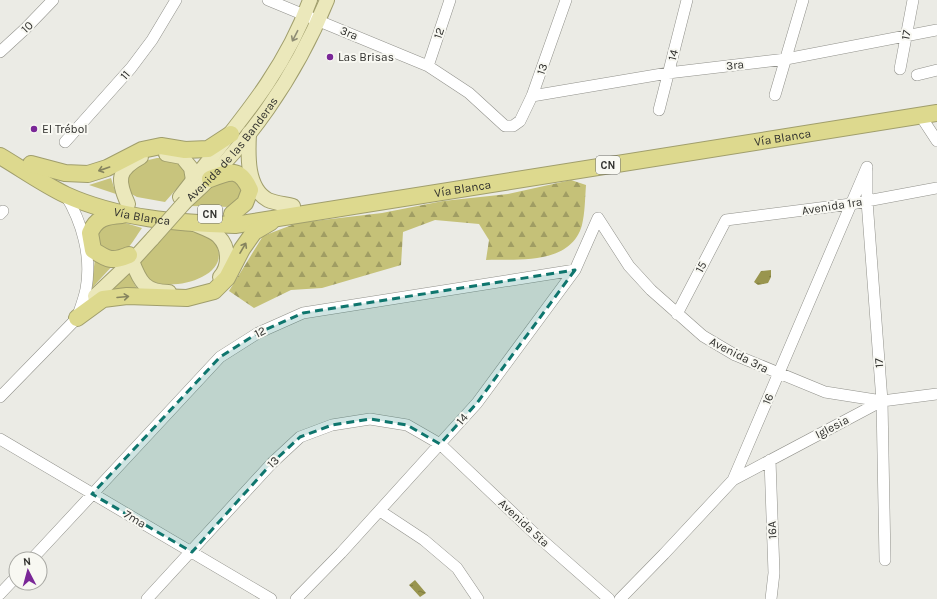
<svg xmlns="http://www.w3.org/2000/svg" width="937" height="599" font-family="Karla,sans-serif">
<defs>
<pattern id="forest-firs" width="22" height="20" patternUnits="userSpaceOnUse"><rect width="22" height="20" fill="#c5c178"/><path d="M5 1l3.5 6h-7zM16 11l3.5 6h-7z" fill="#a09d63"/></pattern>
<pattern id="water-ripples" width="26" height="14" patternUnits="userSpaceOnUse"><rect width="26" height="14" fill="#99954e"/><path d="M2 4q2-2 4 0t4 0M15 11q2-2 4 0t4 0" fill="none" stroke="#7d7a41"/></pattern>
</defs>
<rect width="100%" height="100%" fill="#ebebe5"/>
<path fill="#c8c47d" d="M157,158h16l13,12 -1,9 -20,23 -28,-5 -11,-6 2,-21 12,-8z
M234,177l11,13 -13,17 -42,-1 25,-24z
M111,178l5,16 -27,-9z
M119,221l23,7c-16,23 -14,28 -44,21v-24z
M168,228c11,1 24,1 34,5 6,2 11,6 14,11 17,33 -44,48 -64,37 -8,-4 -11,-9 -14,-16z
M95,259l19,5 -23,25z
M128,271l9,18 -30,3z"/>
<path fill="url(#forest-firs)" d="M571,180l15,5c-1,13 -1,28 -4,40 -11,40 -64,34 -96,35l3,-20 -10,-16 -44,-4 -32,12 -2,33 -79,23 -31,2 -37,18 -25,-17 34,-55 34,-13 85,-10 61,-12 65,-7z"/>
<path fill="url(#water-ripples)" d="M771,270v7l-3,6 -10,2 -4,-3 7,-11z
M415,580l11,13 -6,4 -11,-12z"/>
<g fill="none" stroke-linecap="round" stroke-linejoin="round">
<g stroke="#91918b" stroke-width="12">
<path id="minor" d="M268,0l160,66 41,27 36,33h8l7,-5 12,-25 34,-96
M0,52l25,-23 28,-29
M428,66l22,-66
M900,69l13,-69
M917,75l20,-5
M775,95l28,-95
M532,96l136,-23 118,-14 151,-29
M659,110l28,-110
M920,115l17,26
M65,142l66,-74 21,-28 24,-40
M867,171v30l15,200 3,159
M65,194c17,28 27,62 21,95 -2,10 -6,20 -9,29
M0,214l3,-3
M598,218l31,48 22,24 52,46 32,19 90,37 57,9
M677,314l49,-94 125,-16 86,-16
M0,397l81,-83
M0,439l271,160
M770,460l4,113 -3,26
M733,480l149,-79 55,-7
M380,511l44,29 33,28 21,31
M32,559l188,-202 38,-24 45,-20 272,-43
M0,594l16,-17
M147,599l125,-136 28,-26 32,-12 38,-6 37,6 33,19 94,89 75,66
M296,599l45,-46 136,-150 98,-133 23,-52
M620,599l44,-45 69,-74 134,-313"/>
</g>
<g stroke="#a09e6c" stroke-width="16">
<g id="major">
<path d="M249,133c-1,21 -3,55 19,67 7,3 17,4 25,6"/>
<path d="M166,154l16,3 9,11 2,12"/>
<path d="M180,197c49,-64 103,-120 130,-197"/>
<path id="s1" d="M185,202c62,-55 111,-126 142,-202"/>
<path d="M128,204c-11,-24 -11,-34 13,-47"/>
<path d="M194,224c7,3 20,7 25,13 10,10 11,29 1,40"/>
<path d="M132,261c8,21 13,31 37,31"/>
<path d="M95,296l37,-35 21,-23"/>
</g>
</g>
<g stroke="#a09e6c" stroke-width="18">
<g id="highway">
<path id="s2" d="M0,156c22,13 43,28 66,39 53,24 112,28 169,30l702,-112"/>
<path d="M31,164l34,9 23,1 19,-6 35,-18 19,-4 24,4 23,-1 23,-15"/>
<path d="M210,179c20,-8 30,-12 40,11l-5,13 -13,11"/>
<path d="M122,215c-16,1 -26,3 -32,18l3,17c15,10 19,12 36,5"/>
<path d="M77,318l26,-19 24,-3 60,2 27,-7 13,-13 15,-29 12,-17 17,-10"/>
</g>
</g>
<use href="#minor" stroke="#fff" stroke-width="11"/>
<use href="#major" stroke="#ebe8bb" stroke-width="14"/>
<use href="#highway" stroke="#ddd98e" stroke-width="16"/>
<g stroke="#a09e6c" stroke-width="16" stroke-linecap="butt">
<path id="major-bridge" d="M153,238l32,-36"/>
</g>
<use href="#major-bridge" stroke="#ebe8bb" stroke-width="14"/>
</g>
<defs><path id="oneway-shaft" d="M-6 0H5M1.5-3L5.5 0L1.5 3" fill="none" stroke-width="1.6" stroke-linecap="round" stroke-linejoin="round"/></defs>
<use stroke="#8e8c74" href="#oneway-shaft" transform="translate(295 36) rotate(117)"/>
<g stroke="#86845e">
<use href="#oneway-shaft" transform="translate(104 169) rotate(161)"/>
<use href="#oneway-shaft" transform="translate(243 248) rotate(-60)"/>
<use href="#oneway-shaft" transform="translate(123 297) rotate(-5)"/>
</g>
<path fill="#0f766e" fill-opacity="0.2" stroke="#0f766e" stroke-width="3" stroke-dasharray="8 5" stroke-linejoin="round" d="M575,270l-98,133 -37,41 -33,-19 -37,-6 -38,6 -32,12 -28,26 -80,89 -100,-58 128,-137 38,-24 45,-20z"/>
<g fill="#7a2797" stroke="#f8f8f2" stroke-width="1.5">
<circle cx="330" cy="57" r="4"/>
<circle cx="34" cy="129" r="4"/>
</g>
<g text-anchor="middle" stroke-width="4" stroke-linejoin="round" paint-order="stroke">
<g fill="#f8f8f2" stroke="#6c6c68" stroke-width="1">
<rect x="596" y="156" width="24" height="18" rx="3"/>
<rect x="198" y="205" width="24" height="18" rx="3"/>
</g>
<g font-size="11" font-weight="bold" fill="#30302d">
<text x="608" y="169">CN</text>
<text x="210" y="218">CN</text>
</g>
<g font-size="12" fill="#30302d" stroke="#f8f8f2">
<text transform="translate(27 27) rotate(-44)" y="4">10</text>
<text transform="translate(349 33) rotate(23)" y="4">3ra</text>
<text transform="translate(439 33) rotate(-72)" y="4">12</text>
<text transform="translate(906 35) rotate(-79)" y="4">17</text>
<text transform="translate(673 55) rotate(-75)" y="4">14</text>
<text transform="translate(735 65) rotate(-6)" y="4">3ra</text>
<text transform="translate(542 69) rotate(-71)" y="4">13</text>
<text transform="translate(125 75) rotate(-49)" y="4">11</text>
<text dy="4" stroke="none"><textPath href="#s2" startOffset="804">Vía Blanca</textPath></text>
<text dy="4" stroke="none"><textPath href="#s1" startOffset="71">Avenida de las Banderas</textPath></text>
<text dy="4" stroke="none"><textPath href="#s2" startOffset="480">Vía Blanca</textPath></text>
<text transform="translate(832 206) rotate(-9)" y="4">Avenida 1ra</text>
<text dy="4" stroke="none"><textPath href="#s2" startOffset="156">Vía Blanca</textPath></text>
<text transform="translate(701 267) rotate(-62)" y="4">15</text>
<text transform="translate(260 332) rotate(-27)" y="4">12</text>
<text transform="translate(739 355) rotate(27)" y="4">Avenida 3ra</text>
<text transform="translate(879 363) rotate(-94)" y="4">17</text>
<text transform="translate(768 399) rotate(-67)" y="4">16</text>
<text transform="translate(462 419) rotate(-49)" y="4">14</text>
<text transform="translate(832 427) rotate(-27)" y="4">Iglesia</text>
<text transform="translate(273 462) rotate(-44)" y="4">13</text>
<text transform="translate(135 519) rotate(31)" y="4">7ma</text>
<text transform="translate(524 523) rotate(43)" y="4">Avenida 5ta</text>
<text transform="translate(772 530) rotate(-93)" y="4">16A</text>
</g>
<g font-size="12" fill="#30302d" stroke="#f8f8f2" text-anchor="start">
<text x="338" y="61">Las Brisas</text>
<text x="42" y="133">El Trébol</text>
</g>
</g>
<g transform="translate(28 571) rotate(354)"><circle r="19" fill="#f8f8f2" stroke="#a8a8a3"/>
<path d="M0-3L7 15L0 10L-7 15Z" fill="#7a2797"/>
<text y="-6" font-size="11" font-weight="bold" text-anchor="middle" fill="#30302d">N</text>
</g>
</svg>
